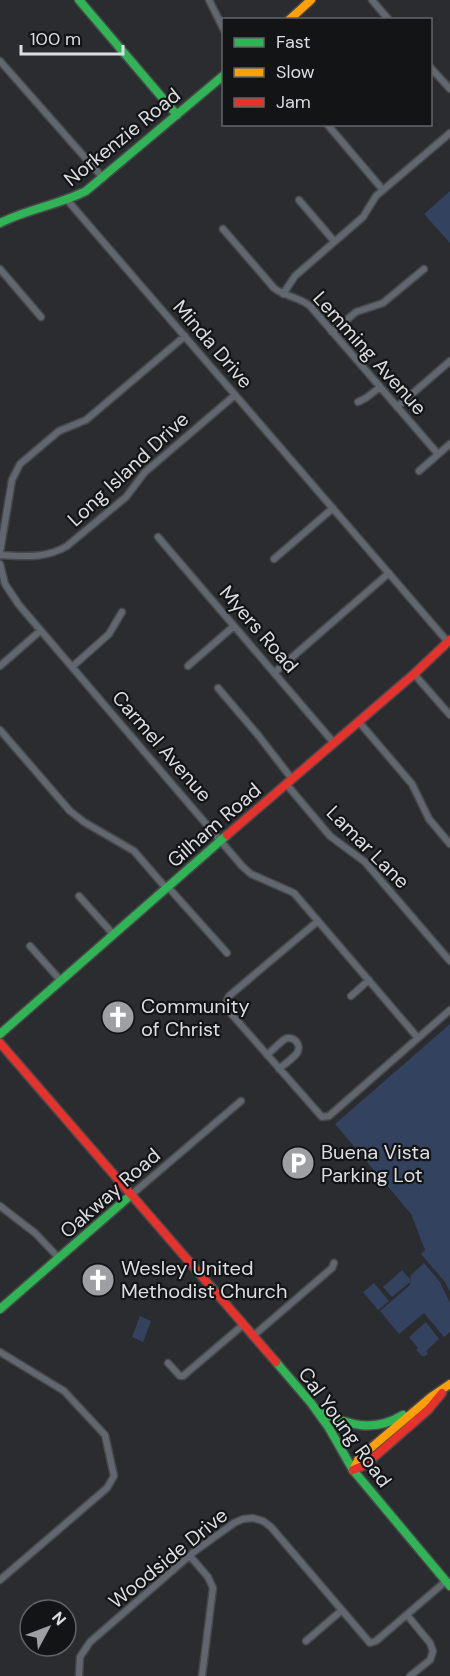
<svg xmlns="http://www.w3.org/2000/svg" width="450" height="1676" font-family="'DM Sans',sans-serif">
<rect width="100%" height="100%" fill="#2a2c2f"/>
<path fill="#33425e" d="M450,191v52l-26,-29z
M450,1024v268l-5,-10 -24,-28 4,-4 -14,-36 -76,-90z
M424,1263l16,19 10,21v29l-6,5 -20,-24 -25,21 -19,-23 30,-26 1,-10z
M402,1270l8,9v3l-18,15 -9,-10z
M374,1283l15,18 -11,9 -15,-18z
M140,1316l11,5 -8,21 -11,-5z
M426,1322l13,17 -13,12 2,3 -3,2h-3l-6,-6 2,-2 -9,-11z"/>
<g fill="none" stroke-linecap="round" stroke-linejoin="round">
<g stroke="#47484a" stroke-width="9">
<path id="street" d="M209,0l15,30
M372,0l17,20
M0,61l103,117
M430,67l20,22
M327,124l56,66
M299,200l35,41
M68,201l380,441
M223,229l51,59c11,9 27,9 37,19l127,147
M0,269l41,48
M283,294l12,-18 68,-59 13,-21 74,-63
M332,332l24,-20 27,-9 41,-34
M358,402l8,-4 14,-11
M397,407l53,-46
M419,471l31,-27
M158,537l176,206
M0,552l12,-72 8,-16 39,-33 27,-11 99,-84
M0,555c24,1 46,4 67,-9l59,-49 19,-25 90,-77
M274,559l59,-51
M0,564l5,20 14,21 223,261 9,8 43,19 124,145
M0,666l40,-35
M188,666l46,-40
M72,667l37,-33 13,-22
M274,673l115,-100
M414,674l36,41
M218,688l40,47 34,44
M359,722l53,62 17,35 21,25
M0,730l70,81 14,11 50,29 32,37
M287,785l43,51 35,26 85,99
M168,887l59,66
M79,896l34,38
M318,921l-89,75 -4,9 2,4 95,108 7,-1 121,-106
M30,946l31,35
M351,996l18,-16
M267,1055c6,-5 12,-12 18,-16 9,-4 17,6 12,14 -4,6 -13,11 -18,16
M131,1195l110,-94
M0,1206l35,27 24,25
M253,1336l79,-68 2,-5
M0,1352l64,39 41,44 9,41 -7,12 -107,92
M168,1363l12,13h3l60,-51
M190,1556l18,21 5,11 -11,88
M407,1615l23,28 3,8 -3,9 -20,16
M306,1641l36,-31
M79,1676l1,-19 10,-15 105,-91 39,-28 9,-4 10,-1 10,3 8,6 99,116 6,-2 70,-60"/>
</g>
<g stroke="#47484a" stroke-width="11">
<path id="fast" d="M79,0l98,115
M0,223c28,-14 58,-18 86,-32l138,-116
M0,1034l227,-199
M0,1309l131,-114
M276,1362l35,41 18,25 24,42 97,116
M317,1411c31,13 55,23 86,4"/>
</g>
<g stroke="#47484a" stroke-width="11">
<path id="slow" d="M289,20l22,-20
M353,1470l6,-12 72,-61 19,-13"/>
</g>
<g stroke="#47484a" stroke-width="11">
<path id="jam" d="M227,835l187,-161 36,-34
M0,1043l276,319
M353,1470l12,-5 63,-55 14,-17"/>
</g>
<use href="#street" stroke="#62676f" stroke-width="6"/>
<use href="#fast" stroke="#30b455" stroke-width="8"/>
<use href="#slow" stroke="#ff9f0a" stroke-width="8"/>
<use href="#jam" stroke="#e5322d" stroke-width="8"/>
</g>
<defs>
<g id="church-disc" transform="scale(1.725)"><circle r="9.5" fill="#9d9fa2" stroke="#131416"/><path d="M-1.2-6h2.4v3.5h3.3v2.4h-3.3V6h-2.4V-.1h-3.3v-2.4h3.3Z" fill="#fff"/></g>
<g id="parking-disc" transform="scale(1.725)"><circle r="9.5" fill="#9d9fa2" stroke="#131416"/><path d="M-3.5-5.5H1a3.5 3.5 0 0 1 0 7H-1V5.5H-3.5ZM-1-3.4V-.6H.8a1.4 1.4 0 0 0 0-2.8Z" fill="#fff"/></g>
</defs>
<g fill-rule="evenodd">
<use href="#church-disc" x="118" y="1017"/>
<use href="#parking-disc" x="298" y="1163"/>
<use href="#church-disc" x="98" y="1280"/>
</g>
<g text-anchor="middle" stroke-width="4.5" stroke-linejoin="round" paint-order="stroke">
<g font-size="20" fill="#dbdde0" stroke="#131416">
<text transform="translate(122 137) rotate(-39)" y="7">Norkenzie Road</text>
<text transform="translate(213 344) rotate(49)" y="7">Minda Drive</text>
<text transform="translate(370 353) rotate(48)" y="7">Lemming Avenue</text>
<text transform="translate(128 469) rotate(-43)" y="7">Long Island Drive</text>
<text transform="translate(259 629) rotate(49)" y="7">Myers Road</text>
<text transform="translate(162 746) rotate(49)" y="7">Carmel Avenue</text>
<text transform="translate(214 825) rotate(-41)" y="7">Gilham Road</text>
<text transform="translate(368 847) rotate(45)" y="7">Lamar Lane</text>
<text transform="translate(110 1193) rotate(-41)" y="7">Oakway Road</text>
<text transform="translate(345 1427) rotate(54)" y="7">Cal Young Road</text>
<text transform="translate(168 1558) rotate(-39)" y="7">Woodside Drive</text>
</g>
<g font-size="20" fill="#dbdde0" stroke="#131416" text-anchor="start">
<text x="141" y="1013">Community<tspan x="141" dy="23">of Christ</tspan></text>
<text x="321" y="1159">Buena Vista<tspan x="321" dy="23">Parking Lot</tspan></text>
<text x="121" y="1275">Wesley United<tspan x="121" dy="23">Methodist Church</tspan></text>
</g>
</g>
<rect x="222" y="18" width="210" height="108" fill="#131416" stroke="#636467" stroke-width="1.5"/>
<rect x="234" y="38" width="30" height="9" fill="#30b455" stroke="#636467" stroke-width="1.5"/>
<text x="276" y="48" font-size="18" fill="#dbdde0">Fast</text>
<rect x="234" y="68" width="30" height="9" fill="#ff9f0a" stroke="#636467" stroke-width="1.5"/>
<text x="276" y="78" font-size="18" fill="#dbdde0">Slow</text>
<rect x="234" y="98" width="30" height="9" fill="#e5322d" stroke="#636467" stroke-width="1.5"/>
<text x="276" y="108" font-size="18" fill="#dbdde0">Jam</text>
<g transform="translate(48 1628) rotate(49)"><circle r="28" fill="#131416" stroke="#636467" stroke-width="1.5"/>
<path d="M0-4.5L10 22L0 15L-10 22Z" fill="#9d9fa2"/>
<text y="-9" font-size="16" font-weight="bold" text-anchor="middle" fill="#dbdde0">N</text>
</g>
<path d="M21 45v9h102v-9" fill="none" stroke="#dbdde0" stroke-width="3"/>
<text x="30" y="45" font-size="18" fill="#dbdde0" stroke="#131416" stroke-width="4.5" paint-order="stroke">100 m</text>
</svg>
